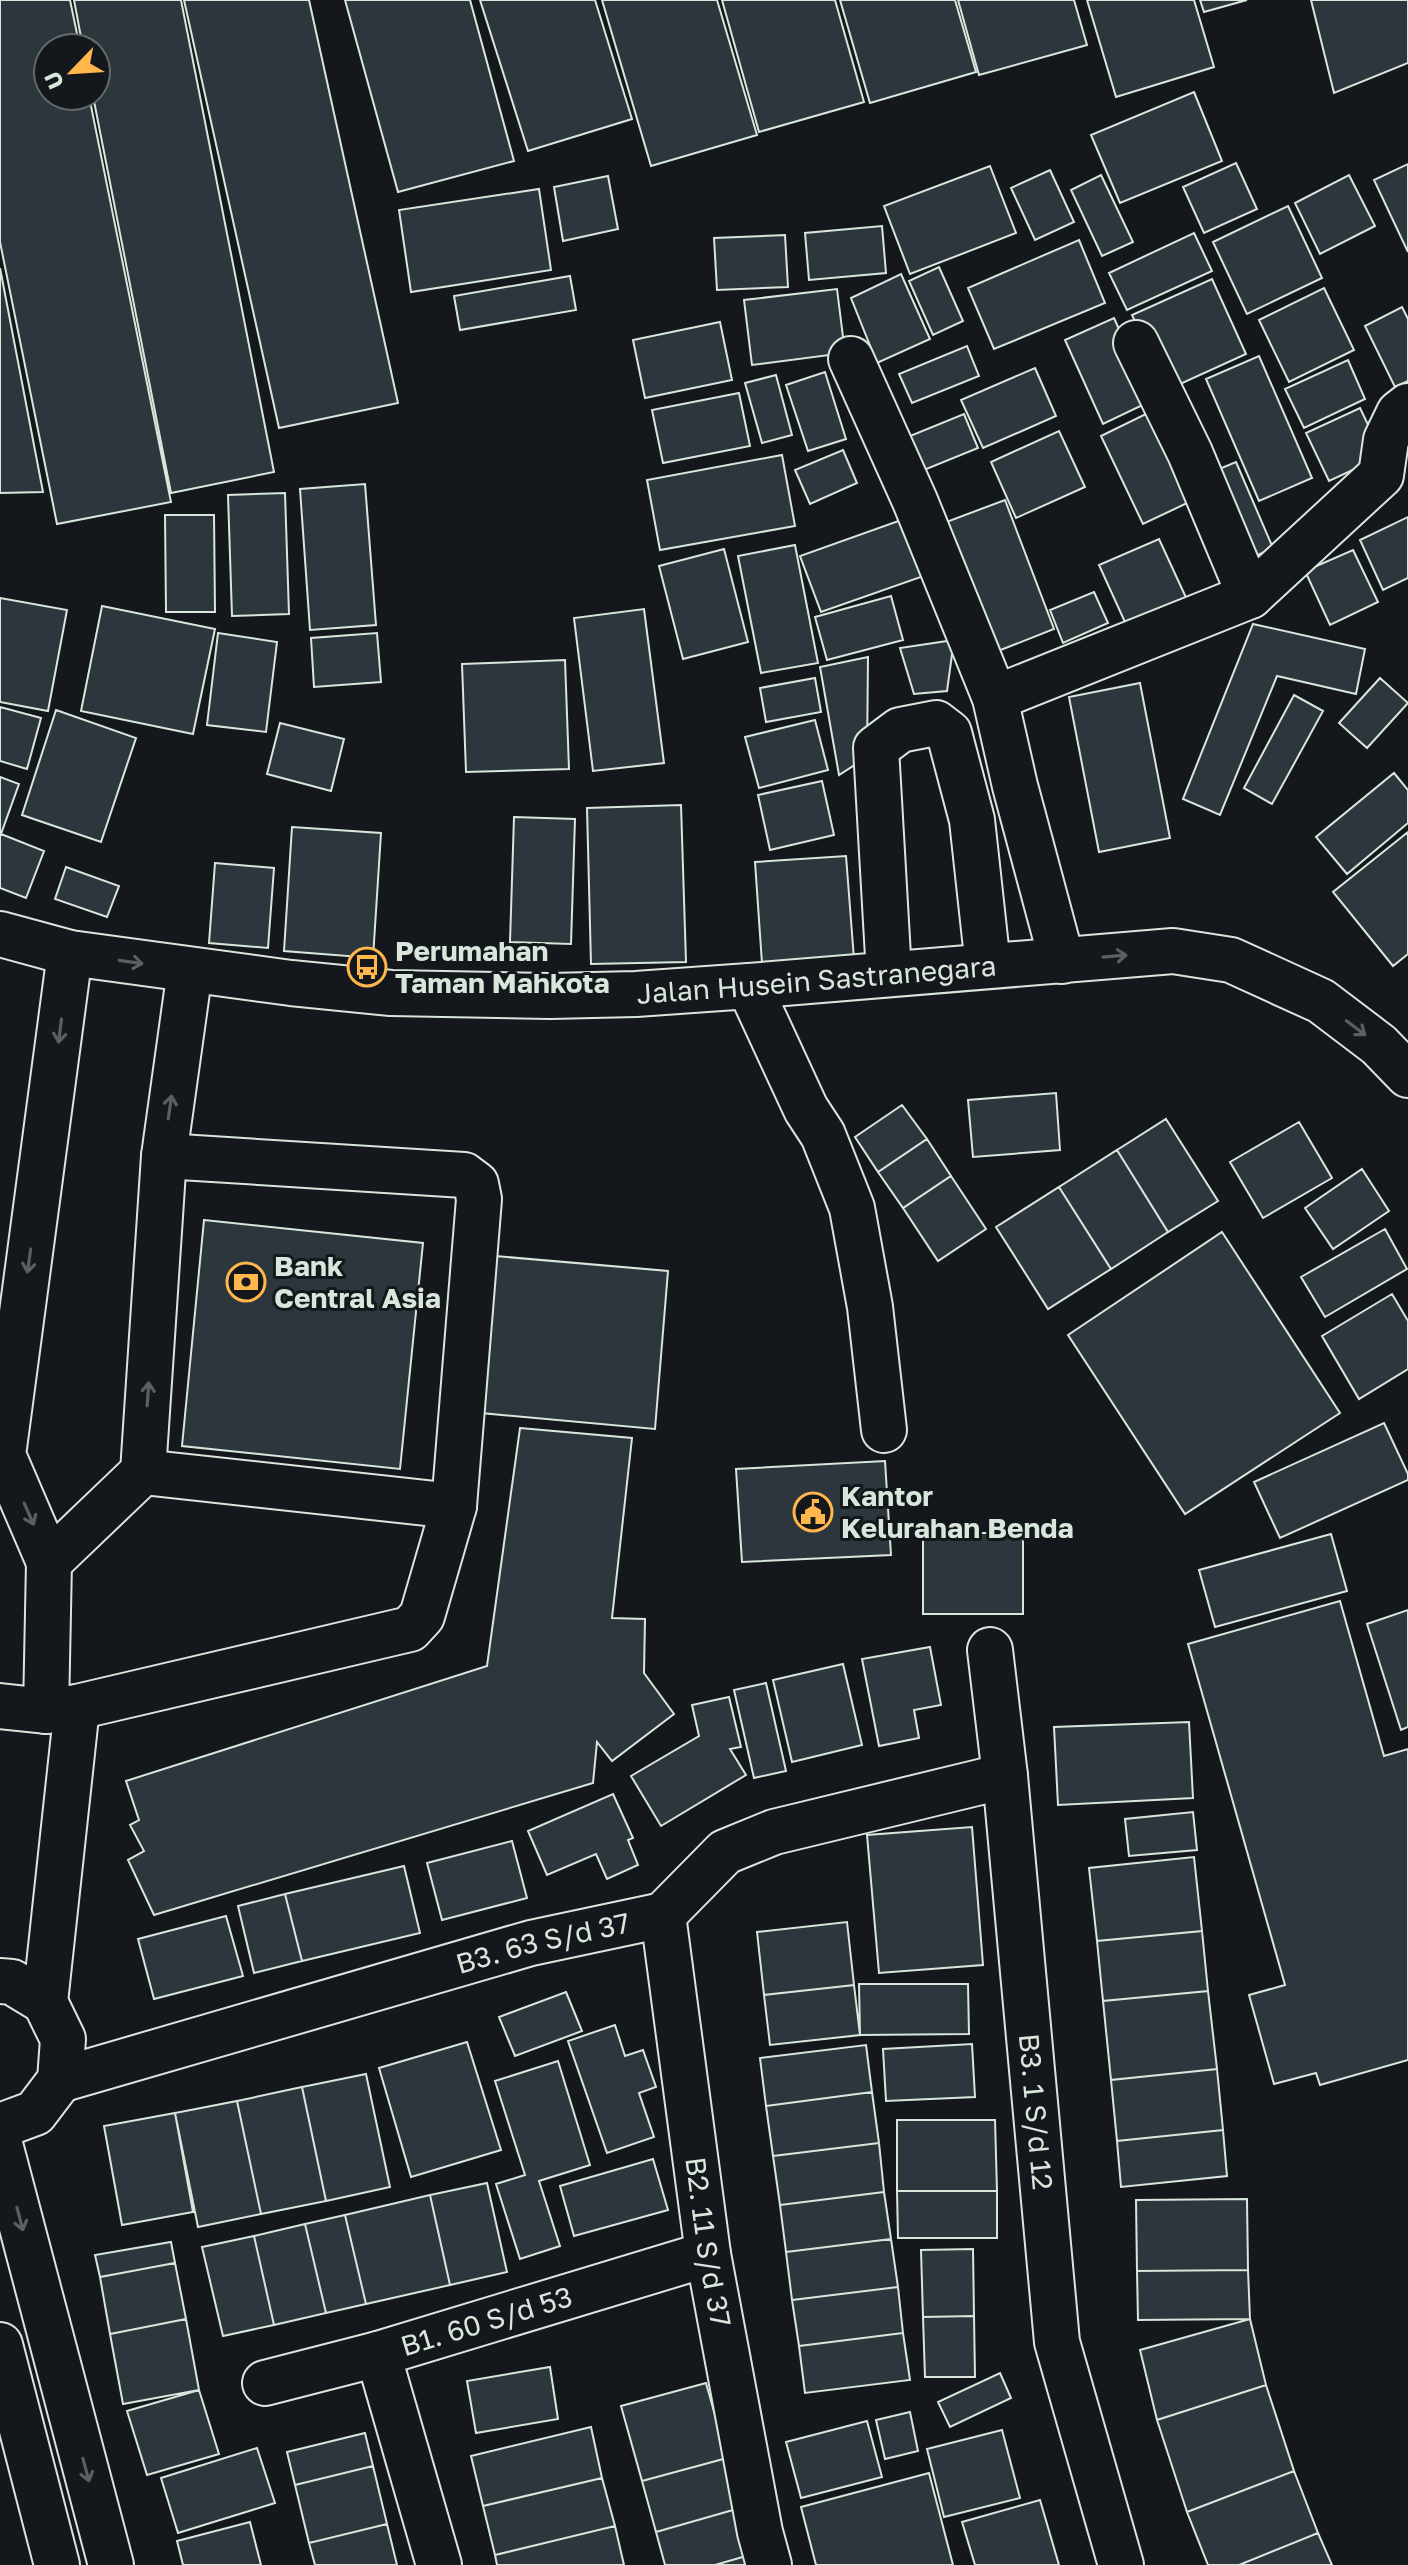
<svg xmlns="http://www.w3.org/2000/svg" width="1408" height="2565" font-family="'Golos Text',sans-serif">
<rect width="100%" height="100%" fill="#14181c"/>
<path fill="#2c363c" stroke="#d8e6dc" stroke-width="2" d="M0,0h70l10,48h-32v48h41l82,406 -114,22 -57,-282z
M74,0h107l93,472 -103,21 -78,-397h3v-48h-13z
M184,0h125l89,403 -119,25z
M345,0h125l44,161 -116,31z
M480,0h115l37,119 -104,32z
M602,0h115l40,135 -106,31z
M722,0h113l29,102 -105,30z
M840,0h115l21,72 -106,31z
M958,0h116l13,45 -108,30z
M1087,0h107l20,67 -98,30z
M1200,0h47l-43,12z
M1311,0h97v63l-74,30z
M1194,92l28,69 -102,42 -29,-68z
M1236,163l21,46 -53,24 -21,-46z
M1408,164v88l-34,-72z
M990,166l26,67 -106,41 -26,-68z
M1050,170l24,52 -39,18 -24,-52z
M1101,175l32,67 -31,14 -31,-66z
M1349,175l26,51 -55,28 -25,-51z
M608,176l10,53 -55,12 -9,-54z
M539,189l12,81 -140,22 -12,-82z
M1288,206l34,72 -75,36 -34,-72z
M882,226l4,47 -77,7 -4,-47z
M1194,233l18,38 -85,39 -18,-37z
M785,235l3,52 -71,3 -3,-52z
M1079,240l26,63 -111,46 -26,-61z
M939,267l24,54 -30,14 -24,-54z
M0,268l43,224 -43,1z
M901,274l29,65 -53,24 -26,-65z
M570,276l6,34 -116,20 -6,-34z
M1212,279l34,75 -79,36 -35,-75z
M1324,288l30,62 -65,32 -30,-62z
M837,289l8,64 -93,12 -8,-65z
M1402,307l6,12v62l-13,6 -30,-61z
M1114,318l37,83 -48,23 -38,-84z
M720,322l12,58 -87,18 -12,-58z
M967,346l12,30 -67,27 -13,-29z
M1259,356l53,122 -53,23 -53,-122z
M1348,360l17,39 -61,29 -19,-39z
M1035,368l21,48 -73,32 -22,-48z
M825,372l21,67 -38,12 -22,-66z
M776,375l16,60 -30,8 -17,-60z
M739,393l11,53 -87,17 -11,-53z
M1162,406l42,89 -61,29 -42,-88z
M1360,408l23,48 -54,25 -23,-48z
M964,414l14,34 -54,22 -14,-34z
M1059,431l26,56 -69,31 -25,-56z
M843,450l14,33 -47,21 -15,-34z
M782,455l13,71 -135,24 -13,-70z
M1236,462l37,86 -28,13 -38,-87z
M365,484l11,141 -66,5 -10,-141z
M285,493l4,121 -57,2 -4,-121z
M1005,500l49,129 -71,28 -50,-130z
M918,514l20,57 -117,41 -21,-56z
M165,515h49l1,97h-49z
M1408,517v61l-25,12 -23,-50z
M1159,539l30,65 -60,27 -30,-66z
M795,545l23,118 -57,10 -23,-117z
M724,549l24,93 -65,17 -24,-93z
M1353,550l25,52 -48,23 -25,-54z
M1094,592l14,31 -45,20 -13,-33z
M891,596l12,44 -76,20 -12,-43z
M0,598l67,12 -19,101 -48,-9z
M102,606l113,23 -22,105 -112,-23z
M644,609l20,154 -71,8 -19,-153z
M1253,624l112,25 -9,45 -79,-18 -57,139 -37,-16z
M218,633l59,9 -11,90 -59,-7z
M377,633l4,49 -67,5 -3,-49z
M954,640l-7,51 -33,3 -14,-46z
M868,657l-1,100 -28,18 -19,-108z
M565,660l4,109 -103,3 -4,-108z
M815,678l6,34 -55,10 -6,-34z
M1380,678l28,25 -41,45 -28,-25z
M1140,683l30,155 -71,14 -30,-155z
M1294,695l29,16 -51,93 -28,-16z
M0,707l41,11 -14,51 -27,-8z
M56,710l80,28 -35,104 -79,-27z
M815,720l13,50 -69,18 -14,-51z
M280,723l64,16 -13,52 -64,-17z
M1394,773l14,17v33l-61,51 -31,-37z
M0,777l19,7 -18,50 43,17 -18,47 -26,-10z
M822,781l12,54 -64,15 -12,-55z
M681,805l5,157 -95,2 -4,-156z
M514,817l61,2 -4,125 -61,-2z
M292,827l89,6 -8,125 -89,-7z
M1408,832v122l-15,12 -60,-74z
M846,856l9,116 -92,6 -8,-116z
M215,863l59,5 -6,80 -59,-5z
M66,867l53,19 -12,31 -52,-18z
M1056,1093l4,57 -87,7 -5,-57z
M902,1105l25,34 -49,33 -23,-35z
M1166,1119l52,82 -50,31 -51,-82z
M1299,1122l33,56 -69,40 -33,-56z
M927,1139l24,37 -48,32 -25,-36z
M1117,1150l51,82 -57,37 -52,-82z
M1362,1169l27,42 -56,38 -28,-41z
M951,1176l35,53 -48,32 -35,-53z
M1059,1187l52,82 -63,40 -52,-82z
M204,1220l219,23 -23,226 -218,-23z
M1385,1229l22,40 -82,48 -24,-40z
M1222,1232l118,181 -155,101 -117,-179z
M495,1256l173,15 -13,158 -174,-16z
M1392,1294l16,27v48l-49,30 -37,-63z
M1384,1423l24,51v6l-128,58 -26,-56z
M520,1428l112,10 -20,180 33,1 -1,54 30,41 -62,47 -15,-19 -4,41 -439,132 -26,-55 16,-9 -14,-26 9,-5 -13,-39 361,-115z
M885,1461l6,94 -149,7 -6,-93z
M923,1533h100v81h-100z
M1331,1534l16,57 -132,36 -16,-57z
M1340,1601l44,155 24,-7v311l-88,25 -4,-12 -42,11 -25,-89 36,-10 -97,-341z
M1408,1610v117l-7,3 -34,-106z
M930,1647l11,58 -27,5 5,28 -40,8 -17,-87z
M843,1664l19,81 -70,17 -19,-82z
M766,1683l20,88 -32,7 -20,-88z
M729,1697l12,50 -11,2 16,26 -85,51 -30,-50 68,-40 -7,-31z
M1189,1722l4,76 -135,7 -4,-78z
M613,1794l20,44 -5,2 10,25 -31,14 -11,-25 -49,21 -19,-44z
M1193,1812l4,38 -68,6 -4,-37z
M972,1827l11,138 -104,8 -12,-138z
M512,1841l15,57 -85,22 -15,-57z
M1194,1857l8,74 -105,10 -8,-73z
M404,1866l16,67 -118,28 -17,-67z
M285,1894l17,67 -48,12 -16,-67z
M226,1916l17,60 -89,23 -16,-60z
M847,1922l7,63 -90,10 -7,-63z
M1202,1931l6,60 -105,10 -6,-60z
M859,1984h109l1,50 -109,1z
M854,1985l6,50 -90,10 -6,-50z
M1208,1991l9,78 -106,11 -8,-79z
M566,1992l16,39 -67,25 -16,-39z
M615,2025l10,31 18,-6 13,37 -17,6 15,44 -47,16 -39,-112z
M467,2042l34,108 -90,27 -32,-109z
M972,2044l3,53 -89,4 -3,-52z
M866,2045l6,47 -106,14 -6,-48z
M558,2061l32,104 -51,16 21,65 -40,13 -24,-75 29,-9 -30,-94z
M1217,2069l6,61 -106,11 -6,-61z
M366,2074l24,113 -64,14 -24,-114z
M302,2087l24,114 -65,13 -24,-113z
M872,2092l7,51 -106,13 -7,-50z
M237,2101l24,113 -63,13 -23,-114z
M175,2113l18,99 -71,13 -18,-99z
M897,2120h98l2,71h-100z
M1223,2130l4,46 -106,11 -4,-46z
M879,2143l5,49 -104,13 -7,-49z
M653,2159l15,51 -94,26 -14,-50z
M487,2183l20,89 -57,13 -20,-90z
M897,2191h100v47h-99z
M884,2192l7,47 -105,13 -6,-47z
M430,2195l20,90 -84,19 -21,-89z
M1247,2199l1,71 -111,1 -1,-71z
M345,2215l21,89 -40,9 -21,-89z
M305,2224l21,89 -52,12 -20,-89z
M254,2236l20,89 -51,11 -21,-89z
M891,2239l7,48 -106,13 -6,-48z
M171,2242l4,21 -75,14 -5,-22z
M973,2249l1,67 -51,1 -2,-67z
M175,2263l11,56 -76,15 -10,-57z
M1248,2270l2,49 -112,1 -1,-49z
M898,2287l5,46 -104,13 -7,-46z
M974,2316l1,61h-50l-2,-60z
M186,2319l13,71 -76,14 -13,-70z
M1250,2319l16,66 -109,35 -17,-70z
M903,2333l7,47 -105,13 -6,-47z
M550,2367l8,52 -82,14 -9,-52z
M1000,2373l11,25 -61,29 -12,-25z
M706,2383l21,75 -85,23 -21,-75z
M1266,2385l28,86 -107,41 -30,-92z
M199,2390l20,64 -72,21 -20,-64z
M910,2412l8,39 -33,8 -9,-39z
M867,2421l15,56 -81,21 -15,-56z
M591,2427l11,51 -119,28 -12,-50z
M1002,2430l18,68 -76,19 -17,-68z
M365,2433l8,33 -78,19 -8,-33z
M257,2448l18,55 -97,30 -17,-55z
M727,2458l13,50 -84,24 -14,-51z
M373,2466l14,58 -78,19 -14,-58z
M1294,2471l24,62 -79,32h-31l-21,-53z
M929,2473l24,92h-137l-15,-58z
M602,2478l13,48 -120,29 -12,-49z
M1040,2500l19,65h-84l-13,-43z
M740,2508l13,46 -38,11h-50l-9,-33z
M250,2522l11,43h-78l-6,-24z
M387,2524l10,41h-82l-6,-22z
M615,2526l9,39h-127l-2,-10z
M1318,2533l14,32h-93z
M753,2554l3,11h-41z"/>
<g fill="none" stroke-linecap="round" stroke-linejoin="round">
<g stroke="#d8e6dc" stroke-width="48">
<g id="minor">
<path d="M1136,343l54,110 60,143"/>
<path d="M851,359l64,142 80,197 20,88 47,175"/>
<path d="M995,698l255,-102 131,-121 5,-35 13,-27 9,-7"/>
<path d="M70,953l-67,502 46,107 94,-90 21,-316 26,-186"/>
<path d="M889,974l-13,-226 24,-18 36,-7 13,10 23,87 16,146"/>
<path d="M749,986l57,123 17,26 29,73 18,99 14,123"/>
<path d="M143,1472l311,34"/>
<path d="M49,1562l-3,149 31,-4 333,-78 12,-13 32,-110 25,-307 -3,-15 -12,-9 -300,-19"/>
<path id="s1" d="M990,1650l15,126 52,566 64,223"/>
<path d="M0,1706l46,5"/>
<path id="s2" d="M663,1915l45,339 52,278 9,33"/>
<path d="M0,1981l12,1 33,20 18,37 -3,41 -25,33 -35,13"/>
<path d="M45,2002l32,-295"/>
<path id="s3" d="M60,2080l471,-137 132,-28 62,-63 49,-20 231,-56"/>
<path d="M0,2144l111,421"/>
<path d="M0,2345l57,220"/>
<path d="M378,2354l61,211"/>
<path id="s4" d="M265,2383l113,-29 330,-100"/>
</g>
</g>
<g stroke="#d8e6dc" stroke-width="48">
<g id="major">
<path id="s5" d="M0,934l70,19 221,30 100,10 159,3 86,-2 113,-8 424,-35 58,9 90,41 58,44 29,30"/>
</g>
</g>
<use href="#minor" stroke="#14181c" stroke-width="44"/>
<use href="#major" stroke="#14181c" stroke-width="44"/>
</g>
<defs><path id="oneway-shaft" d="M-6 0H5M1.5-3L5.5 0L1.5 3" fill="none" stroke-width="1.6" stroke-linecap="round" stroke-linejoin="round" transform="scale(2)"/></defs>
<g stroke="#59605f">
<use href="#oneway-shaft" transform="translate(1115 956) rotate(-5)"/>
<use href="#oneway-shaft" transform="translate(131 962) rotate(8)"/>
<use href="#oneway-shaft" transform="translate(1356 1028) rotate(37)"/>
<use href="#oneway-shaft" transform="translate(60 1031) rotate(97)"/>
<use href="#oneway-shaft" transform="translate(170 1107) rotate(-82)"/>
<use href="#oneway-shaft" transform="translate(29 1261) rotate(98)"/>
<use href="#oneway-shaft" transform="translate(148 1394) rotate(-86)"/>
<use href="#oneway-shaft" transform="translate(29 1514) rotate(66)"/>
<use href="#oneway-shaft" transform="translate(20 2219) rotate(75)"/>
<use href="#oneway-shaft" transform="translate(86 2470) rotate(75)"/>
</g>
<defs>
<g id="bus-ring" transform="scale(2)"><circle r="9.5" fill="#14181c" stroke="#ffb74d" stroke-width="1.5"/><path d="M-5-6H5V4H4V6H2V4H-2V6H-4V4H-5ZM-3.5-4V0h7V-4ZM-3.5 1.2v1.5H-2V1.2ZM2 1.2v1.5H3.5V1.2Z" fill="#ffb74d"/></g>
<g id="bank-ring" transform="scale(2)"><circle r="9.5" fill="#14181c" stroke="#ffb74d" stroke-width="1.5"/><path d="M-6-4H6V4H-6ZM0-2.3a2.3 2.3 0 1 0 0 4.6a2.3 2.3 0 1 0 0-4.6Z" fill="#ffb74d"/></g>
<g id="civic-ring" transform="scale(2)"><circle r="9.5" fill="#14181c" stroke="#ffb74d" stroke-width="1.5"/><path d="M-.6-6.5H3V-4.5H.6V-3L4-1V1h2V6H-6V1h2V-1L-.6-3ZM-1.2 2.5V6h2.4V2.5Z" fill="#ffb74d"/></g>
</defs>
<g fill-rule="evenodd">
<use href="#bus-ring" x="367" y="967"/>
<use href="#bank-ring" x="246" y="1282"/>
<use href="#civic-ring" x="813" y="1512"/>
</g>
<g text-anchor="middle" stroke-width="6" stroke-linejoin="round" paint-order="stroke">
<g font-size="28" font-weight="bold" fill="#d8e6dc" stroke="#14181c" text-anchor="start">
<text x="395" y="961">Perumahan<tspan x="395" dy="32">Taman Mahkota</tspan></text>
<text x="274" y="1276">Bank<tspan x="274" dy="32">Central Asia</tspan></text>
<text x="841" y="1506">Kantor<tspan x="841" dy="32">Kelurahan Benda</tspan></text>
</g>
<g font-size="28" fill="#d8e6dc" stroke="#14181c">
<text dy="10" stroke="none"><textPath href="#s5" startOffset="822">Jalan Husein Sastranegara</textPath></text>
<text dy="10" stroke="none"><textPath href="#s3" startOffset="502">B3. 63 S/d 37</textPath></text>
<text dy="10" stroke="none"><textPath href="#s1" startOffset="464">B3. 1 S/d 12</textPath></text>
<text dy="10" stroke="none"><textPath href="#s2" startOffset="330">B2. 11 S/d 37</textPath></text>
<text dy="10" stroke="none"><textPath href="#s4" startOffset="230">B1. 60 S/d 53</textPath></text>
</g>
</g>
<g transform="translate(72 72) rotate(245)"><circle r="38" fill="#14181c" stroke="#626a69" stroke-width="2"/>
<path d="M0-6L14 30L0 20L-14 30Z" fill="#ffb74d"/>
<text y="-12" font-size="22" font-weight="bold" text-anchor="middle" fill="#d8e6dc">U</text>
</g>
</svg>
